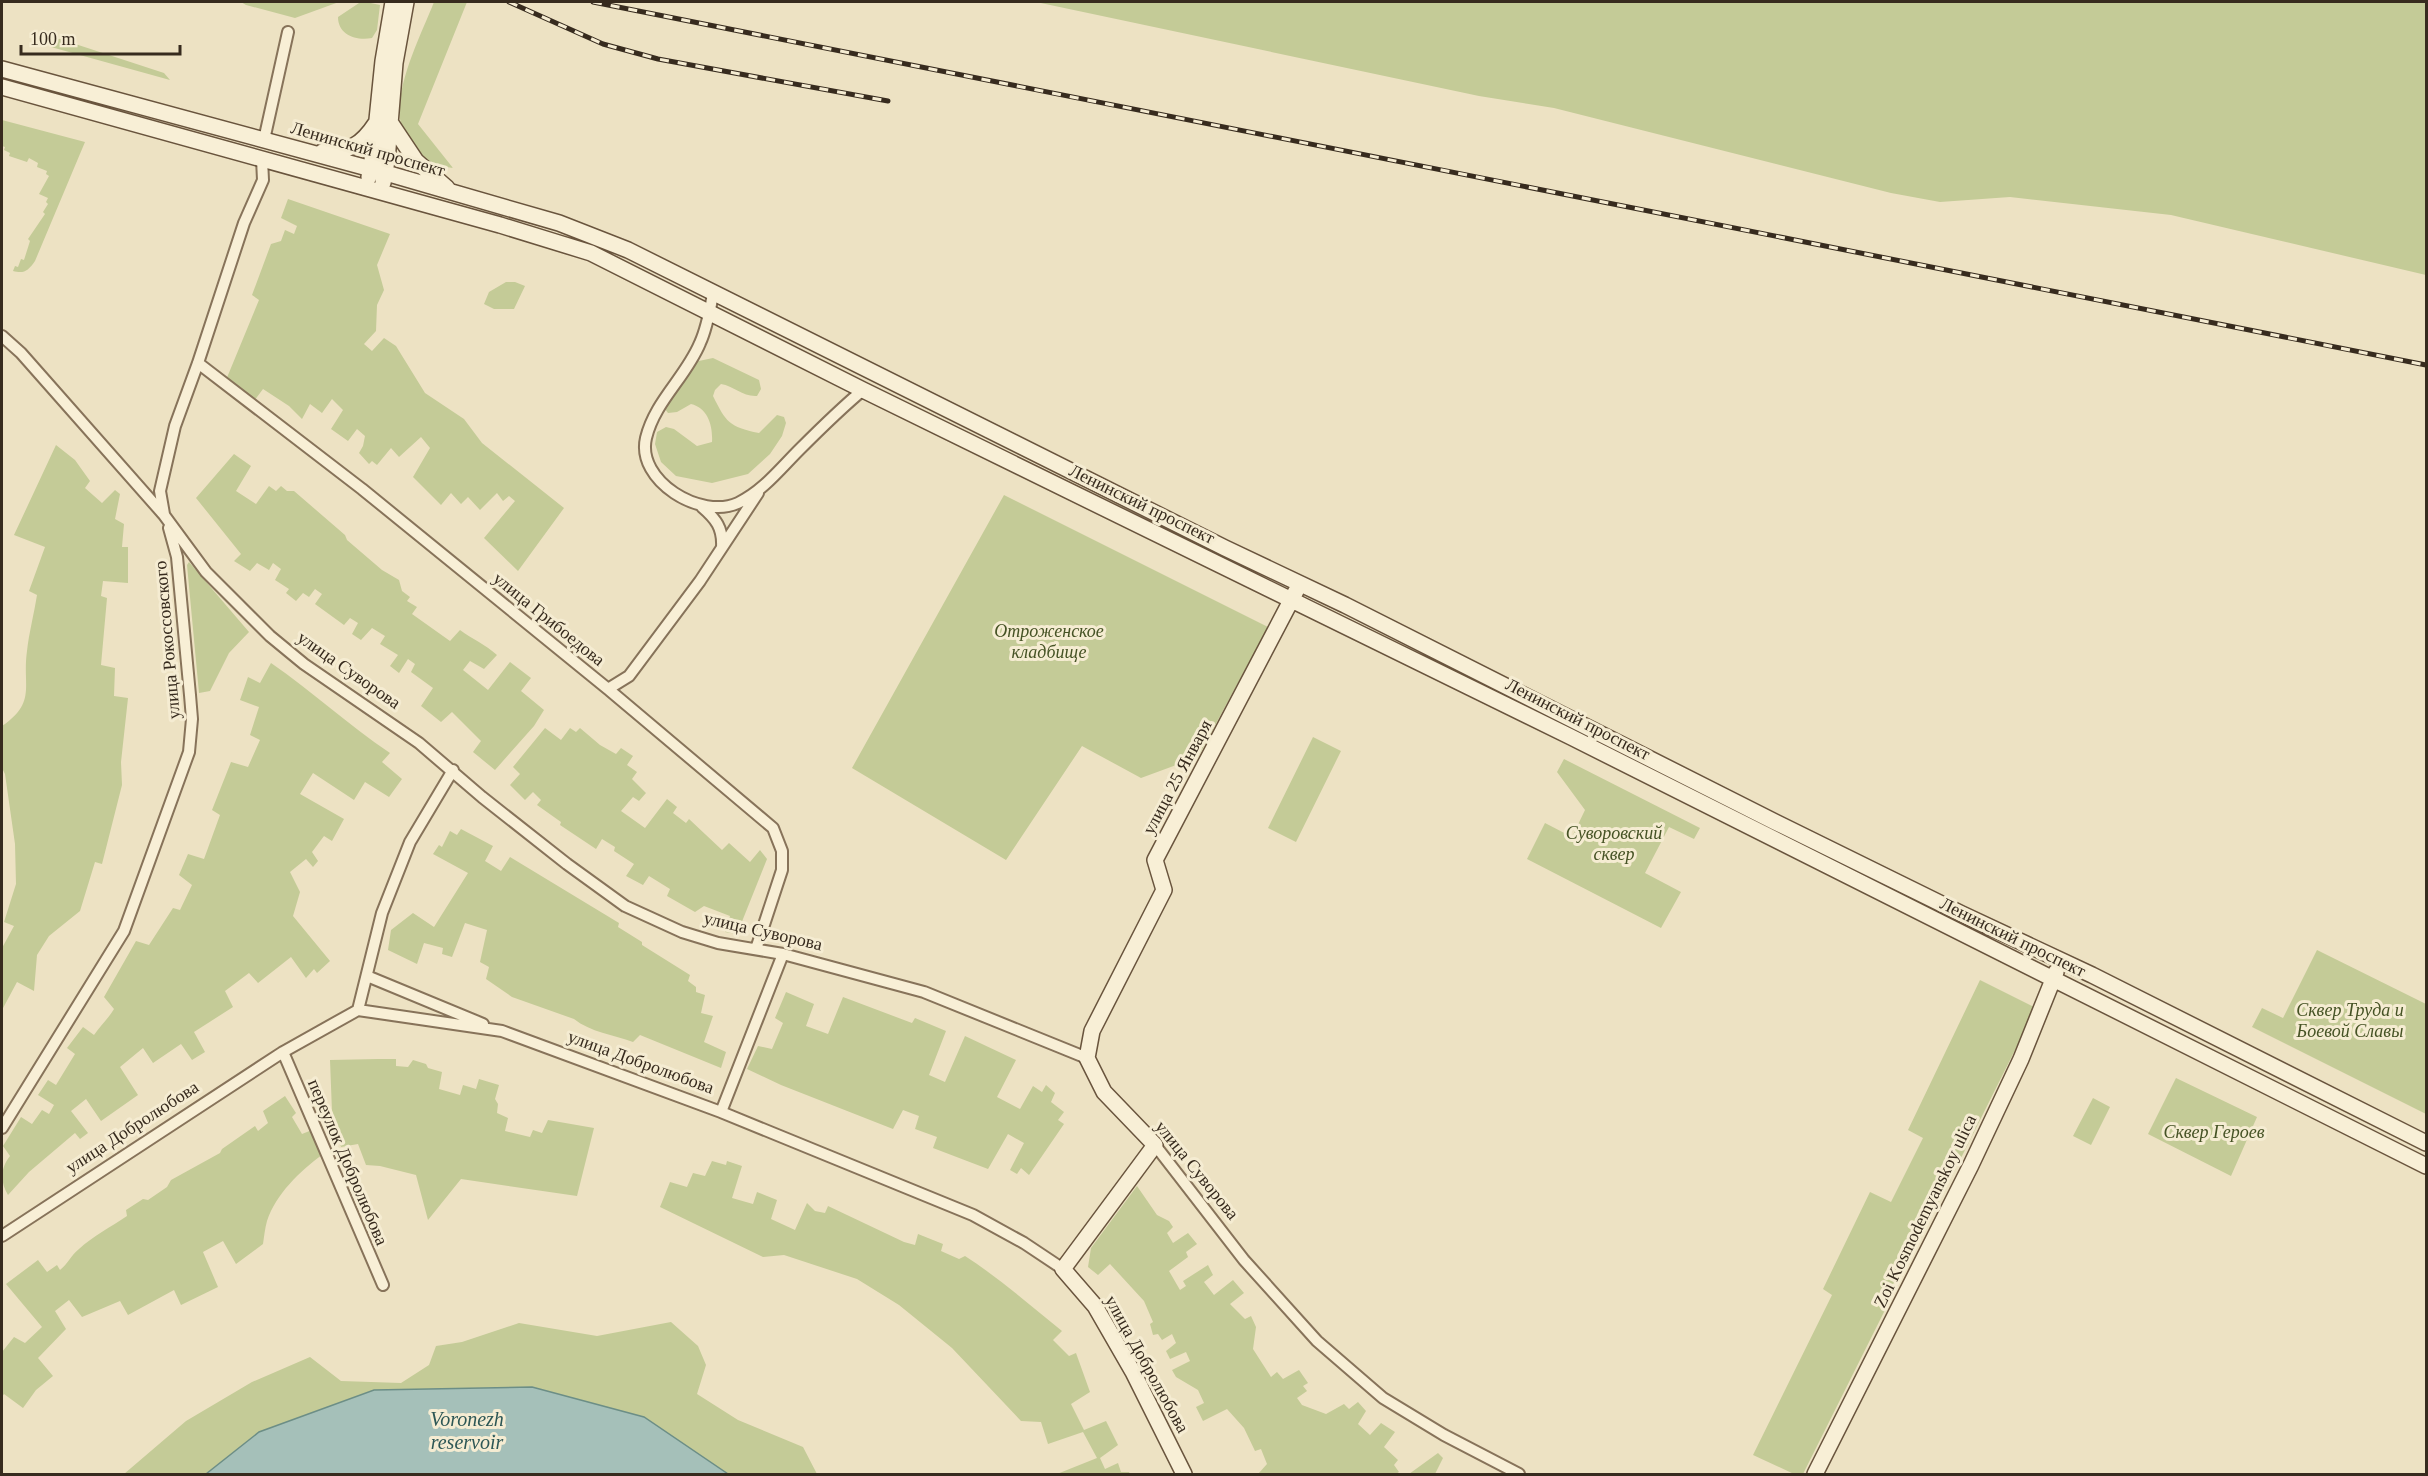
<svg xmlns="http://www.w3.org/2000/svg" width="2428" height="1476" font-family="Georgia,serif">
<rect width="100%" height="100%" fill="#ede2c3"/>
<path fill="#c4cb97" d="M241,2h98l-44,16 -49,-13z
M366,2l14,3 -3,25 -5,8c-16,3 -34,-3 -34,-21l21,-14z
M434,2h33l-49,122 35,44 -28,-5c-10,-13 -23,-27 -25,-44 -4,-36 21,-84 34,-117z
M1036,2h1390v273l-255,-60 -161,-18 -70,5 -49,-9 -337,-85 -75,-12z
M54,39h6l104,34 6,7 -119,-33z
M2,120l83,22 -50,119c-7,10 -11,13 -22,10l2,-5 3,1 3,-8 3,1 6,-19 -2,-2 17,-25 -2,-2 5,-8 -2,-2 2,-4 -9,-4 10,-18 -3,-2 1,-3 -10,-4 1,-4 -9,-5 -2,4 -18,-6 1,-3 -6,-3 1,-3 -3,-1z
M288,199l102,35 -13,31 7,25 -7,15 -1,26 -12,13 8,7 12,-13 12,8 29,47 39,26 18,24 82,65 -46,63 -34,-33 31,-37 -6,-5 -6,5 -6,-8 -17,17 -12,-13 -7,7 -10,-11 -10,12 -28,-28 17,-29 -9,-11 -22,20 -8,-9 -14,17 -5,-4 -3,3 -10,-11 4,-7 2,-10 -8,-7 -9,12 -17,-12 12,-19 -11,-11 -10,14 -12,-9 -8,15 -13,-13 -26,-17 -9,12 -28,-21 33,-80 -7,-5 19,-51 10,-3 4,-11 9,4 3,-8 -16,-8z
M506,282h9l10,4 -11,23h-20l-10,-5 5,-12z
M713,358l46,22 2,9 -4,7c-14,1 -23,-10 -36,-12l-6,6 -2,6c13,26 16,31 46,37l18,-18 7,2 2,6 -4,13 -12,18 -22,20 -36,9 -36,-7 -15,-14 -6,-18 2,-12 9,-5 8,2 23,17 15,-4c1,-16 -4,-34 -21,-38l-14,8 -9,1 -3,-4 29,-47z
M56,445l19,15 15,21 -5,7 17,15 13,-13 5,4 -5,25 9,5 -2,23h6v36l-25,-2 -2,15 6,2 -6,67 14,3 -1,28 14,2 -7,64 1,23 -20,79 -7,-2 -15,49 -31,25 -12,19 -3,36 -17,-9 -15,28v-62l12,-22 -10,-4 12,-38 -1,-40 -10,-70 -3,-6v-42c35,-24 20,-40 25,-75 2,-18 7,-37 10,-56l-8,-4 16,-44 -31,-12z
M234,454l17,12 -15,25 20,13 13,-18 7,5 5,-5 6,5h7l51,44 2,5 35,30 17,10 3,11 8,6 -3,4 10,6 -5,7 38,27 10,-11c12,9 25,14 37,25l-13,14 -14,-8 -7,9 25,20 22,-28 21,16 -10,13 23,19 -10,16 -39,44 -22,-18 8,-11 -29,-29 -11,10 -20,-16 12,-18 -22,-16 4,-8 -7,-5 -9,14 -9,-7 8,-11 -18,-11 5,-8 -13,-8 -11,12 -9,-6 6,-11 -8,-5 -6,7 -29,-21 7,-10 -7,-5 -6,8 -6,-4 -7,8 -10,-8 3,-4 -14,-9 6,-11 -8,-6 -4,7 -12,-7 -7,8 -16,-10 7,-7 -45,-56z
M1004,495l264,132 -70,130 -57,21 -59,-32 -76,114 -154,-92z
M189,562l60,70 -20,21 -19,38 -11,2 -12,-128z
M271,663c41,28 77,62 119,90l-8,9 20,17 -13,18 -24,-15 -11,18 -41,-27 -13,21 44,25 -12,22 -8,-5 -12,16 6,9 -5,6 -7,-8 -16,13 10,20 -7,24 37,45 -13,12 -3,-4 -8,9 -15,-21 -33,26 -9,-10 -24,18 8,16 -39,25 11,20 -13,8 -11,-16 -28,19 -10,-15 -23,19 18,28 -37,26 -15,-22 -15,12 17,22 -8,6 -5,-6 -46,39 -21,23c-8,-14 -8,-26 2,-39l-7,-10 18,-29 11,7 10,-14 7,4 5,-9 -16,-10 10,-15 8,5 19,-31 -8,-6 16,-21 11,8c7,-10 14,-16 20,-26l-10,-12 32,-56 13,4 24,-37 7,2 12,-25 -13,-10 9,-21 16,5 16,-44 -8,-5 19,-48 17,5 12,-27 -10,-5 9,-28 -19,-7 8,-23 12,6z
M545,728l16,12 9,-12 6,4 4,-4 20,17 16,9 5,-6 12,8 -6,9 10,7 -5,7 14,14 -7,8 -6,-4 -12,14 24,17 22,-29 10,8 -4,6 13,10 3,-4 33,31 7,-7 21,19 10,-12 7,9 -30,75 -12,-2 5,-16 -26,-10 -9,6 -28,-16 3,-7 -21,-13 -6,9 -17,-9 8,-12 -20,-13 1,-4 -13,-8 -6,10 -36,-24 1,-3 -24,-17 4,-5 -8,-8 -8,8 -15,-15 10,-11 -7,-7z
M1313,737l28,14 -45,91 -28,-14z
M1564,759l136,69 -6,11 -25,-12 -24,46 36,19 -20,36 -134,-69 18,-36 27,14 13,-27 -28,-38z
M461,829l32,17 -8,15 16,10 9,-14 109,66 -1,4 24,15v3l48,30 -2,6 8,6v5l9,3 -4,18 12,3 -9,26 22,10 -5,16 -81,-33 -7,7c-19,-7 -43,-10 -59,-23l-62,-22 -26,-18 3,-12 -9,-5 7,-32 -22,-7 -13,34 -10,-3 1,-6 -19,-5 -7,21 -29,-14 3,-20 22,-17 21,14 34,-54 -35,-19 6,-9 3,2 8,-16 7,4z
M2317,950l109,54v110l-174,-87 10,-19 21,10z
M1980,980l56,28 -233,466h-9l-41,-19 79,-160 -9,-6 47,-97 21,10 32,-64 -15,-8z
M786,992l28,12 -8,22 22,8 15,-37 69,26 3,-5 31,13 -17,44 16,7 20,-46 51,24 -19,37 23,12 13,-23 9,6 4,-7 9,8 -4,9 13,10 -6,8 6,4 -35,51 -8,-7 -4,6 -7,-4 14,-27 -16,-9 -20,35 -55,-21 4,-11 -22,-8 4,-13 -16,-6 -10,19 -112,-44 -34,-16 11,-23 14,3 11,-26 -8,-5z
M378,1059h18v7l12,1 5,-7 13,4 2,4 14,4 -3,17 21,6 3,-10 13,4 3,-10 20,6 -4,14 3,5 -1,9 11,5 -3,13 25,6 3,-7 9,3 6,-13 46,8 -17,68 -116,-17 -33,41 -12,-45 -36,-9 -14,-1 -8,-21 -17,3 -9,-35 -2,-52z
M2176,1078l81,39 -26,59 -83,-42z
M285,1096l11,17 -4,4 10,17 10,-4 10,25c-22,16 -46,39 -55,66 -2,7 -3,16 -4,23l-27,20 -13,-23 -20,11 15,35 -37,18 -7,-15 -46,25 -8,-14 -38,16 -13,-17 -14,11 11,18 -28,29 15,18 -17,14 -13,18 -19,-14 -2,3v-45l12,-15 11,6 17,-16 -36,-43 32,-24 9,12 10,-7 3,5c8,-6 11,-15 19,-21 14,-13 32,-22 48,-33l-1,-6 17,-11 5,1 19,-13 4,-7 49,-27 2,-4 33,-23 3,5 10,-8 -5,-12z
M2093,1098l17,9 -19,38 -18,-9z
M712,1161l14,4 1,-4 15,5 -10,32 21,6 4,-12 20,8 -6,19 24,11 12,-27 8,8 10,2 3,-7 76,36 11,3 3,-11 25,10 -2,7 18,8 6,-3c34,22 65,49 97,75l-9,9 16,16 7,-3 14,39 -19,12 13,26 22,-9 12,24 -18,13 5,11 13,-6 3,9h8l1,2h-73l40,-16 -14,-26 -35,12 -7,-22 -20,-1 -69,-73 -53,-43 -42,-26 -73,-24 -21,2 -103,-50 10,-25 17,5 6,-14 12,3z
M1137,1186l20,29 12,6 4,6 -6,6 6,10 15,-10 9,11 -11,8 2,5 -19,14 11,19 6,-4 -3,-5 25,-16 5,10 -9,7 10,13 19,-15 11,13 -14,11 15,15 6,-3 5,11 -3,22 18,28 6,-5 6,7 16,-9 9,13 -5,3 4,5 -10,7 5,7 24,9 18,-10 5,5 9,-7 8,9 -8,13 12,11 11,-12 14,9 -11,15 14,13 -4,5 5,7 -3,2h-138l9,-10 -6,-15 -6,2 -11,-23 -17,-19 -24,12 -7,-14 8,-4 -6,-13 -22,-13 -4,-7 18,-9 -4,-9 -16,7 -4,-8 10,-8 -4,-9 -10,6 -4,-6 -5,1 -3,-11 3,-2 -9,-21 -34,-37 -12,11 -10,-8 3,-19z
M671,1322l27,24 8,19 -9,29 41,26 65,27 14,27h-89l-84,-57 -112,-30 -158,3 -115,42 -53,42h-82l62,-53 66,-39 58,-25 31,24 60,2 28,-18 7,-19 26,-4 57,-19 78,13z
M1438,1453l5,5 -8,16h-26z"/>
<path fill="#a5c0b9" stroke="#6c8e86" stroke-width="1.5" d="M532,1387l112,30 84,57h-522l53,-42 115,-42z"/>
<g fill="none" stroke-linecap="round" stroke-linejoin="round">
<g stroke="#87735a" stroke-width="14">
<path id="street" d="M264,140l24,-108
M713,294c-3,16 -6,34 -13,49 -14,34 -45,58 -54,95 -10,43 55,82 92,65 25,-12 42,-34 61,-53 21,-21 41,-41 64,-60
M2,336l19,17 143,162 42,57 64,64 34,28 115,79 63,54 85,67 58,42 57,26 36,11 65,11 141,38 163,66
M198,363l164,126 246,200 165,139 9,23v19l-26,79
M702,507c14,12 21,21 20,40
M164,514l-4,-23 15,-65 23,-63 46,-140 19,-43 -1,-21
M608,689l21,-13 71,-95 58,-88
M367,976l116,48
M358,1010l24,-97 28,-71 43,-72
M283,1052l100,233
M721,1112l62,-158
M2,1128l122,-197 65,-179 3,-33 -2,-24 -13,-138 -8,-29
M1155,1145l89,115 73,81 66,57 61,37 75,39
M2,1236l281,-184 75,-42 144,21 219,81 252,103 51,28 39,26"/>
</g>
<g stroke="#69543d" stroke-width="18">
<path id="secondary" d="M2,69l384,104 173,50 69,27 597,298 120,57 430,217 187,92 130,61 334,168
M2,87l498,138 91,28 272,137 708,347 855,429
M390,122l26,39 31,27
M322,152c28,-1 39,-6 54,-29
M369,177l5,-28 9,-88 10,-59
M383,183l4,-22 8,-98 11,-61
M1184,1474l-51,-102 -38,-66 -32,-37 92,-124 -51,-53 -17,-34 5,-27 72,-141 -9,-30 141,-269
M1815,1474l156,-309 50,-106 35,-87"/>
</g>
<use href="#street" stroke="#f8efd6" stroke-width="10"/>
<use href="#secondary" stroke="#f8efd6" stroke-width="15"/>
<g stroke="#372b1e" stroke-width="5">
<path id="rail" d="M509,2l94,42 55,15 230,42
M593,2l1833,363"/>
</g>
<use href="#rail" stroke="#f5ecd2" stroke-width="3" stroke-dasharray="9" stroke-linecap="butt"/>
</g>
<g text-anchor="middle" stroke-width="6" stroke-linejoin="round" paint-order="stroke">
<g font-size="18" fill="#372b1e" stroke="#f5ecd2">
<text transform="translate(368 149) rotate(16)" y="6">Ленинский проспект</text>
<text transform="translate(1142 504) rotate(26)" y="6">Ленинский проспект</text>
<text transform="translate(549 619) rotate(39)" y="6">улица Грибоедова</text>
<text transform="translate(167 640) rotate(-95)" y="6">улица Рокоссовского</text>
<text transform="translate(349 670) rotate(35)" y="6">улица Суворова</text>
<text transform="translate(1578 719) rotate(27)" y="6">Ленинский проспект</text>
<text transform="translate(1177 777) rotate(-62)" y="6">улица 25 Января</text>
<text transform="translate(763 931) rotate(13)" y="6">улица Суворова</text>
<text transform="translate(2013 937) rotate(26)" y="6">Ленинский проспект</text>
<text transform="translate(641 1062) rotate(20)" y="6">улица Добролюбова</text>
<text transform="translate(132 1127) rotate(-33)" y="6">улица Добролюбова</text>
<text transform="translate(348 1162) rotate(67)" y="6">переулок Добролюбова</text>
<text transform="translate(1197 1170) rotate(51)" y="6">улица Суворова</text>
<text transform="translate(1925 1211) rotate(-64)" y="6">Zoi Kosmodemyanskoy ulica</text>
<text transform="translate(1147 1364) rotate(61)" y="6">улица Добролюбова</text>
</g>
<g font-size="18" font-style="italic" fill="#465325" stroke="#f5ecd2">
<text x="1049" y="637">Отроженское<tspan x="1049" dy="21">кладбище</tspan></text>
<text x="1614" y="839">Суворовский<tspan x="1614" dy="21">сквер</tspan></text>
<text x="2350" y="1016">Сквер Труда и<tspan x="2350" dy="21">Боевой Славы</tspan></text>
<text x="2214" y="1138">Сквер Героев</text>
</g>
<g font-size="20" font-style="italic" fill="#2d5755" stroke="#f5ecd2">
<text x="467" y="1426">Voronezh<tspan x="467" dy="23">reservoir</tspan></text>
</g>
</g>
<rect width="2428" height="1476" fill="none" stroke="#372b1e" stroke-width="6"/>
<path d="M21 45v9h159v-9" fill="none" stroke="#372b1e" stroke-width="3"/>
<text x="30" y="45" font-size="18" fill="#372b1e" stroke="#f5ecd2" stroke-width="4.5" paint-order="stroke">100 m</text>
</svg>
